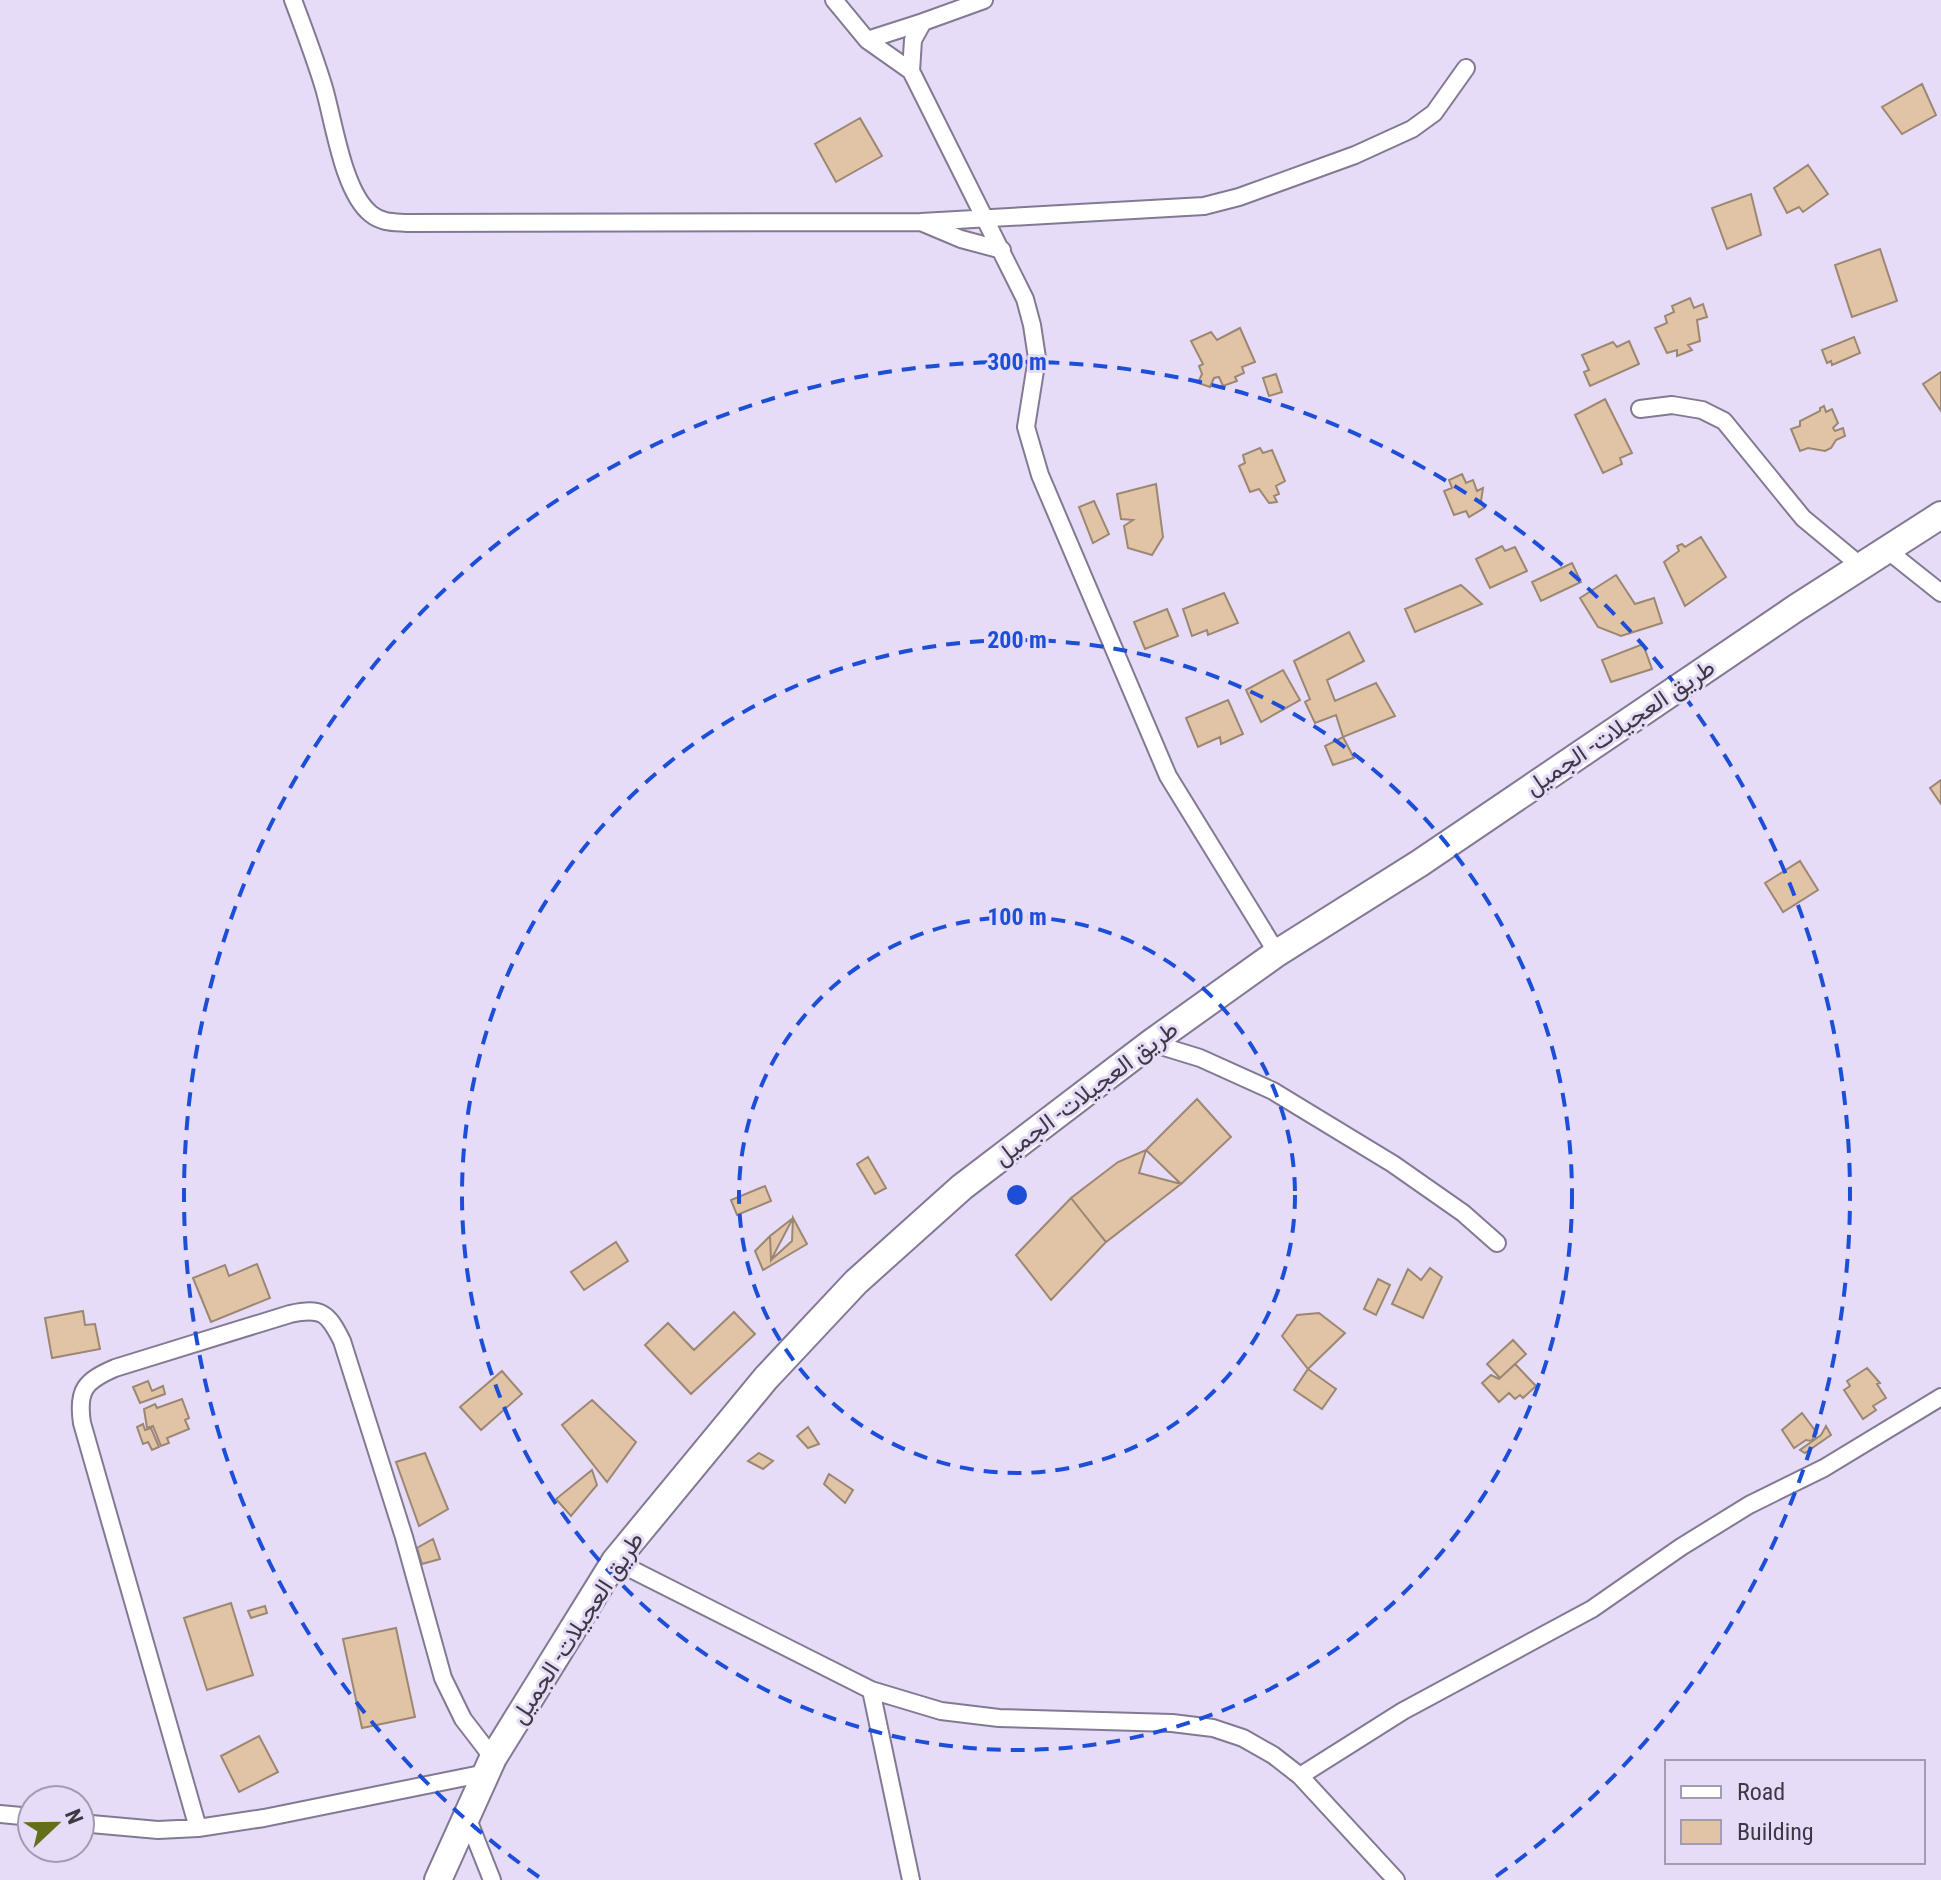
<svg xmlns="http://www.w3.org/2000/svg" width="1941" height="1880" font-family="'Roboto Condensed',Vazirmatn,sans-serif">
<rect width="100%" height="100%" fill="#e7dcf8"/>
<path fill="#e1c3a5" stroke="#9c8772" stroke-width="2" d="M1922,84l14,31 -34,19 -20,-27z
M860,118l22,38 -46,26 -21,-38z
M1808,165l20,29 -25,18 -4,-5 -12,6 -13,-25z
M1751,194l10,41 -34,14 -15,-41z
M1880,249l17,52 -45,16 -17,-52z
M1690,298l4,10 9,-4 4,13 -10,3 3,21 -12,4 4,5 -15,6v-6l-10,3 -12,-25 12,-5 -2,-7 9,-4 -2,-6z
M1240,328l15,34 -13,5 2,6 -9,4 2,4 -14,5 -4,-9 -5,1 -4,9 -12,-4 4,-9 -3,-8 4,-2 -12,-23 20,-9 6,8z
M1854,337l6,16 -28,12 -1,-4 -4,2 -5,-13z
M1629,341l10,23 -49,22 -6,-14 5,-2 -7,-15 31,-13 4,5z
M1941,372v39l-18,-27z
M1276,374l6,18 -13,4 -6,-18z
M1605,399l27,54 -12,5 2,6 -19,9 -28,-58z
M1824,406l2,6 6,-3 6,14 -5,5 2,3 8,-3 2,8 -9,4 -5,8 -6,3 -17,-3 -8,3 -9,-22 9,-3v-5l20,-10v-3z
M1260,448l3,5 9,-3 13,31 -9,5 3,8 -5,2 3,6 -8,1 -10,-14 -9,3 -11,-26 6,-3 -2,-8z
M1462,474l4,9 7,-3 4,11 6,-3 -2,13 3,7 -15,9 -3,-6 -12,4 -10,-24 8,-3 -3,-8z
M1156,484l7,53 -11,18 -24,-7 -4,-22 9,-6 -12,-1 -4,-25z
M1094,501l15,33 -16,9 -14,-36z
M1701,537l25,40 -41,29 -21,-44 15,-11 -2,-5 5,-2 3,3z
M1502,546l3,5 10,-4 12,24 -37,17 -14,-29z
M1572,563l9,19 -40,19 -9,-19z
M1616,575l19,29 19,-6 8,25 -41,13 -23,-9 -18,-29z
M1461,585l21,19 -67,28 -10,-23z
M1224,593l14,30 -30,12 -1,-5 -15,6 -9,-27z
M1167,609l11,27 -33,13 -11,-27z
M1349,632l15,29 -37,19 8,21 41,-18 19,33 -52,21 -7,-22 -21,8 -10,-21 5,-3 -16,-38z
M1643,644l9,25 -41,13 -9,-22z
M1283,670l17,30 -39,22 -15,-32z
M1228,700l15,34 -22,10 -1,-7 -22,10 -12,-29z
M1343,737l11,21 -21,7 -8,-19z
M1941,780v24l-11,-16z
M1800,861l18,29 -35,22 -18,-29z
M1197,1099l34,38 -50,47 -35,-34z
M1146,1150l-7,23 42,11 -75,58 -35,-44 47,-36z
M868,1157l18,31 -11,6 -18,-30z
M765,1186l6,15 -34,14 -6,-15z
M1071,1198l35,44 -55,58 -35,-45z
M793,1218l-22,42 -1,-24z
M793,1218l14,26 -44,26 -8,-19 15,-15 1,24 21,-19z
M616,1242l12,19 -44,29 -13,-18z
M257,1264l13,34 -59,24 -18,-44 32,-13 4,11z
M1430,1268l12,9 -19,41 -31,-14 16,-35 13,11z
M1378,1279l12,6 -14,30 -12,-6z
M83,1311l2,14 10,-1 5,25 -48,9 -7,-40z
M734,1312l21,22 -64,60 -46,-49 23,-22 26,27z
M1319,1313l26,20 -37,36 -26,-33 15,-21z
M1513,1340l13,14 -26,24 -13,-14z
M1515,1364l21,22 -13,12 -3,-3 -5,4 -6,-6 -10,9 -17,-19 9,-8 8,4z
M1867,1368l13,15 -3,1 9,14 -13,8 3,4 -13,9 -19,-29 6,-4 -3,-5z
M1308,1369l28,20 -14,20 -28,-19z
M502,1371l20,23 -41,36 -21,-23z
M148,1381l4,10 11,-5 2,8 -25,9 -7,-16z
M182,1399l7,19 -4,2 4,9 -22,9 2,5 -8,3 -8,-20 -6,2 -3,-19 11,-5 2,4z
M592,1400l44,42 -29,40 -45,-57z
M1802,1413l15,20 -6,8 -5,-1 -12,8 -12,-18z
M143,1424l2,6 6,-2 8,19 -7,3 -4,-8 -5,2 -6,-17z
M1826,1426l5,9 -26,18 -5,-3 21,-15z
M808,1427l11,17 -11,4 -11,-12z
M425,1453l23,56 -29,17 -23,-64z
M759,1453l14,8 -10,8 -15,-8z
M592,1470l5,15 -26,31 -15,-17z
M829,1474l24,16 -8,13 -21,-19z
M433,1539l7,20 -18,5 -5,-16z
M231,1603l22,72 -46,15 -23,-72z
M265,1606l2,7 -16,5 -3,-7z
M396,1628l19,89 -53,11 -19,-89z
M259,1736l19,36 -39,20 -18,-36z"/>
<g fill="none" stroke-linecap="round" stroke-linejoin="round">
<g stroke="#837993" stroke-width="20">
<path id="street" d="M293,0c11,29 22,58 31,88 10,34 19,104 47,126 11,9 23,8 36,9l514,-1 283,-16 35,-9 116,-42 57,-26 22,-16 32,-45
M834,0l33,40 44,31
M984,0l-61,22 -10,18 -2,31 114,228 7,26 5,33 -11,69 14,48 128,301 109,177
M867,40l56,-18
M923,223l38,16 41,11
M1640,409l32,-4 30,5 22,11 79,97 59,49
M1887,550l54,43
M1151,1043l49,15 73,33 120,73 70,49 34,30
M615,1561l256,129 70,21 58,7 173,5 41,5 30,10 30,17 27,21 96,104
M871,1690l40,190
M1300,1776l103,-65 189,-102 89,-62 68,-42 75,-37 117,-71
M0,1814l32,3
M467,1817l25,63
M80,1823l78,7 40,-2 66,-10 222,-45
M198,1828l-116,-405c-5,-33 3,-42 33,-55l175,-54c32,-7 38,-1 52,27l62,196 39,141 20,41 30,39"/>
</g>
<g stroke="#837993" stroke-width="30">
<path id="primary" d="M438,1880l55,-122 122,-197 151,-183 90,-96 106,-95 189,-144 126,-90 143,-90 376,-255 145,-93"/>
</g>
<use href="#street" stroke="#fff" stroke-width="16"/>
<use href="#primary" stroke="#fff" stroke-width="26"/>
</g>
<g fill="none" stroke="#1d4ed8" stroke-width="4" stroke-dasharray="14 10">
<circle cx="1017" cy="1195" r="278"/>
<circle cx="1017" cy="1195" r="555"/>
<path d="M539 1877A833 833 0 1 1 1495 1877"/>
</g>
<g text-anchor="middle" stroke-width="6" stroke-linejoin="round" paint-order="stroke">
<g font-size="24" fill="#3d3944" stroke="#e7dcf8">
<text transform="translate(1620 727) rotate(-34)" y="8">طريق العجيلات- الجميل</text>
<text transform="translate(1086 1093) rotate(-37)" y="8">طريق العجيلات- الجميل</text>
<text transform="translate(577 1628) rotate(-57)" y="8">طريق العجيلات- الجميل</text>
</g>
</g>
<circle cx="1017" cy="1195" r="12" fill="#1d4ed8" stroke="#e7dcf8" stroke-width="4"/>
<g font-size="24" text-anchor="middle" font-weight="bold" fill="#1d4ed8" stroke="#e7dcf8" stroke-width="6" stroke-linejoin="round" paint-order="stroke">
<text x="1017" y="370">300 m</text>
<text x="1017" y="648">200 m</text>
<text x="1017" y="925">100 m</text>
</g>
<rect x="1665" y="1760" width="260" height="104" fill="#e7dcf8" stroke="#a39bb0" stroke-width="2"/>
<rect x="1681" y="1786" width="40" height="12" fill="#ffffff" stroke="#a39bb0" stroke-width="2"/>
<text x="1737" y="1800" font-size="24" fill="#3d3944">Road</text>
<rect x="1681" y="1820" width="40" height="24" fill="#e1c3a5" stroke="#a39bb0" stroke-width="2"/>
<text x="1737" y="1840" font-size="24" fill="#3d3944">Building</text>
<g transform="translate(56 1824) rotate(68)"><circle r="38" fill="#e7dcf8" stroke="#a39bb0" stroke-width="2"/>
<path d="M0-6L14 30L0 20L-14 30Z" fill="#636f19"/>
<text y="-12" font-size="22" font-weight="bold" text-anchor="middle" fill="#3d3944">N</text>
</g>
</svg>
